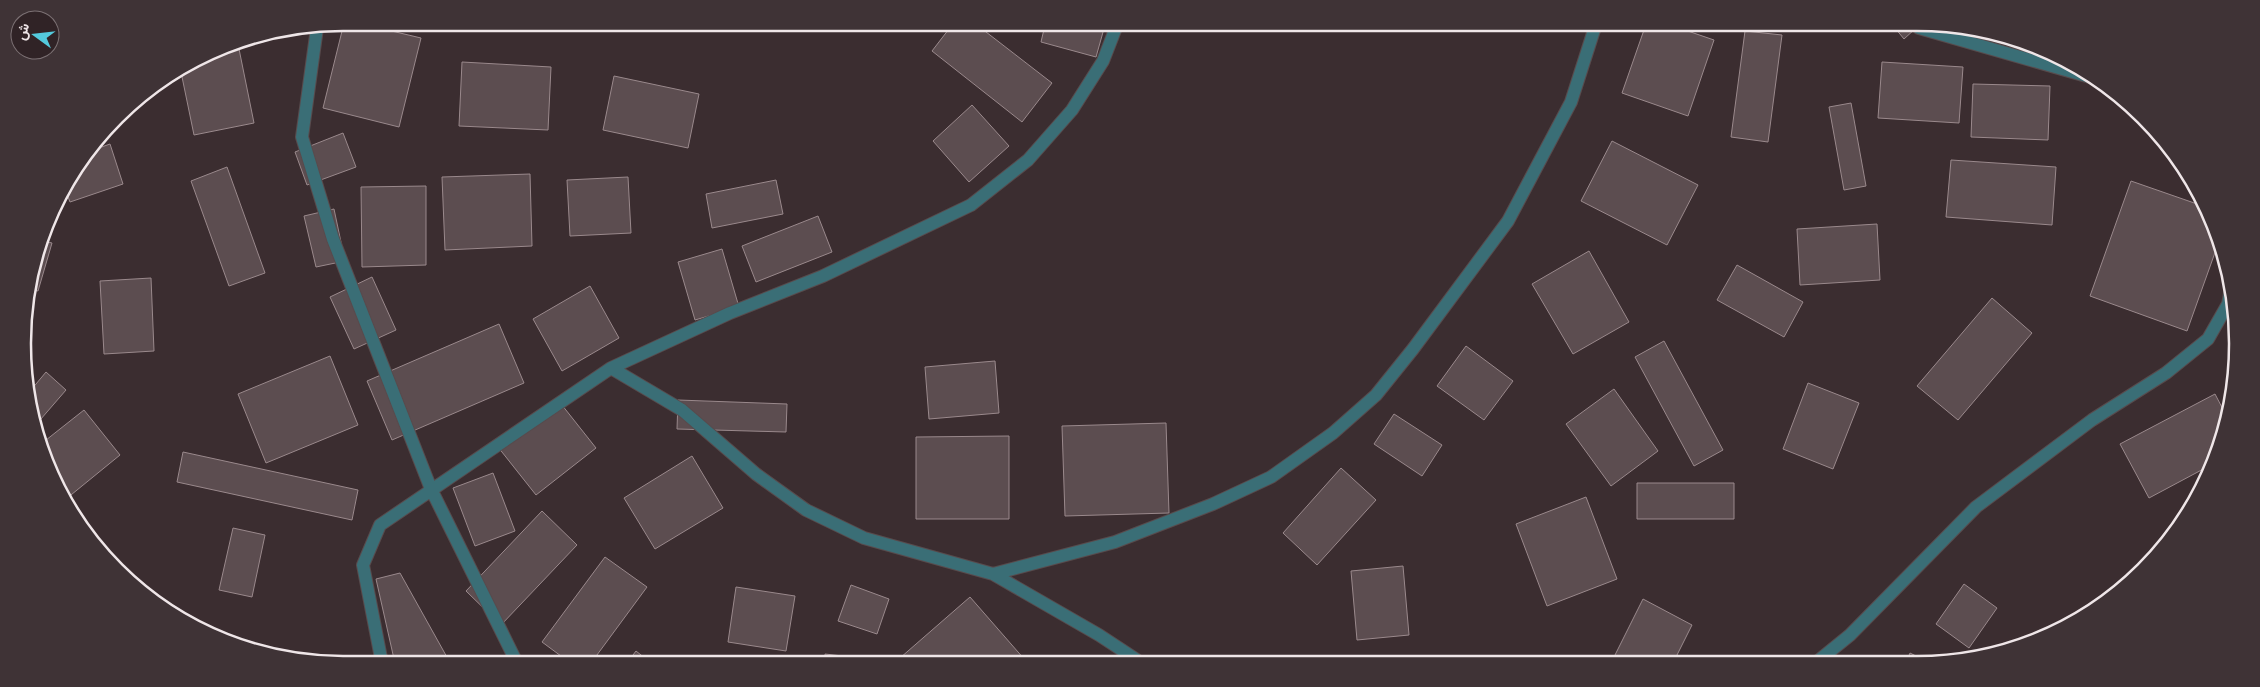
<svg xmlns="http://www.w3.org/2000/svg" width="2260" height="687" font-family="Cabin,Vazirmatn,sans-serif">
<rect width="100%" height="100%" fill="#3b2d30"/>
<path fill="#5c4d50" stroke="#9a898c" d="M344,23h14l63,15 -22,89 -76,-19z
M822,24l58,1v3z
M952,25h25l75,58 -30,39 -90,-71z
M1045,25h60l-9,32 -55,-15z
M1645,27l34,1 35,12 -26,76 -66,-23z
M1895,28h21l-12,11z
M1745,31l37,4 -14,107 -37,-5z
M238,44l16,79 -60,12 -13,-63 40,-25z
M462,62l89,5 -3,63 -89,-4z
M1882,62l81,5 -4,56 -81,-5z
M614,76l85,18 -11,54 -85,-18z
M1973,84l77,2 -2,54 -77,-3z
M1851,103l15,83 -22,4 -15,-83z
M972,105l37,41 -40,36 -36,-41z
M343,133l13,34 -49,18 -12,-33z
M1612,141l86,44 -31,60 -86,-44z
M110,144l13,40 -53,18 -5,-13 31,-40z
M1951,160l105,7 -4,58 -106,-8z
M227,167l38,106 -36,13 -38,-105z
M530,174l2,72 -87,4 -3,-73z
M628,177l3,56 -61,3 -3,-56z
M776,180l7,34 -71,14 -6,-34z
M2131,181l69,24 17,42 -30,84 -97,-35z
M426,186v79l-64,2 -1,-80z
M334,209l11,52 -29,6 -12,-51z
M818,216l14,36 -76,30 -14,-36z
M1877,224l3,56 -80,5 -3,-56z
M44,241l8,2 -14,48 -9,-2z
M722,249l17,58 -44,13 -17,-58z
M1589,251l40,71 -56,32 -41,-70z
M1737,265l66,37 -19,35 -67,-37z
M372,277l24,53 -42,19 -24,-52z
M151,278l3,73 -50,3 -4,-73z
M590,286l29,52 -57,33 -29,-52z
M1992,298l40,35 -74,87 -41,-34z
M499,324l25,59 -132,57 -25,-59z
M1664,341l59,109 -29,16 -59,-109z
M1466,346l47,35 -29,39 -47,-34z
M330,356l28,69 -92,38 -28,-69z
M995,361l4,52 -70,6 -4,-52z
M46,372l20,18 -32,37 -3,-37z
M1808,383l51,20 -26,66 -50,-20z
M1614,389l44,62 -47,35 -45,-62z
M2215,394l12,23 -18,49 -60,32 -29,-54z
M558,400l38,48 -60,47 -38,-48z
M678,400l109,4 -1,28 -109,-3z
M84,410l36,45 -54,44 -25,-55z
M1394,414l48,31 -20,31 -48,-32z
M1166,423l3,90 -104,3 -3,-90z
M1009,436v83h-93v-82z
M183,452l175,38 -6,30 -175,-38z
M692,456l31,52 -68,41 -31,-51z
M1341,468l35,32 -59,65 -34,-32z
M493,473l22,58 -40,15 -22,-58z
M1637,483h97v36h-97z
M1586,497l31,82 -70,27 -31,-82z
M542,511l35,34 -76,80 -35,-34z
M233,528l32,7 -13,62 -33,-7z
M605,557l42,30 -53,72h-29l-23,-17z
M1403,566l6,69 -52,5 -6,-69z
M400,573l48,86h-54l-18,-80z
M1964,584l33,24 -28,40 -33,-24z
M851,585l38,14 -12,35 -39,-13z
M736,587l59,9 -9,55 -58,-9z
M970,597l55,63h-124l-1,-2z
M1643,599l49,26 -18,36h-62z
M636,651l10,8h-16z
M1910,653l18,9h-22z
M825,654l53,6 -53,-1z"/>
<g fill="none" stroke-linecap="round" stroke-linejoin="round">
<g stroke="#584b4d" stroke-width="14">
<path id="minor" d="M317,28l-15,109 31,102 98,250 84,170
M1919,28l178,51
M611,368l71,42 74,64 50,36 58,28 129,36 106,61 38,25
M993,574l122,-32 98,-38 58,-27 62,-44 43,-38 37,-46 95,-128 63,-119 24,-75
M381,658l-18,-93 17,-40 231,-157 119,-55 93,-37 148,-71 57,-45 44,-50 31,-49 14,-36
M1818,661l32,-26 126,-128 116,-87 74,-47 42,-34 20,-35 3,-16"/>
</g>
<use href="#minor" stroke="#3a6e76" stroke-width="12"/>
</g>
<path d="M0 0H2260V687H0ZM343 31H1917A312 312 0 0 1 2229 343V344A312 312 0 0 1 1917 656H343A312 312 0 0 1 31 344V343A312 312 0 0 1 343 31Z" fill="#3f3336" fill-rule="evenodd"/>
<path fill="none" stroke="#efe6e8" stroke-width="2.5" d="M343 31H1917A312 312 0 0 1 2229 343V344A312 312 0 0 1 1917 656H343A312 312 0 0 1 31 344V343A312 312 0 0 1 343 31Z"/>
<g transform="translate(35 35) rotate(285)"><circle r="24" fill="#302326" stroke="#7c7174"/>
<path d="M0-4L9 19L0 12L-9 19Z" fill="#54cadd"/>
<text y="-8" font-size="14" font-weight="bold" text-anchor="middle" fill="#efe6e8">ش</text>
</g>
</svg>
